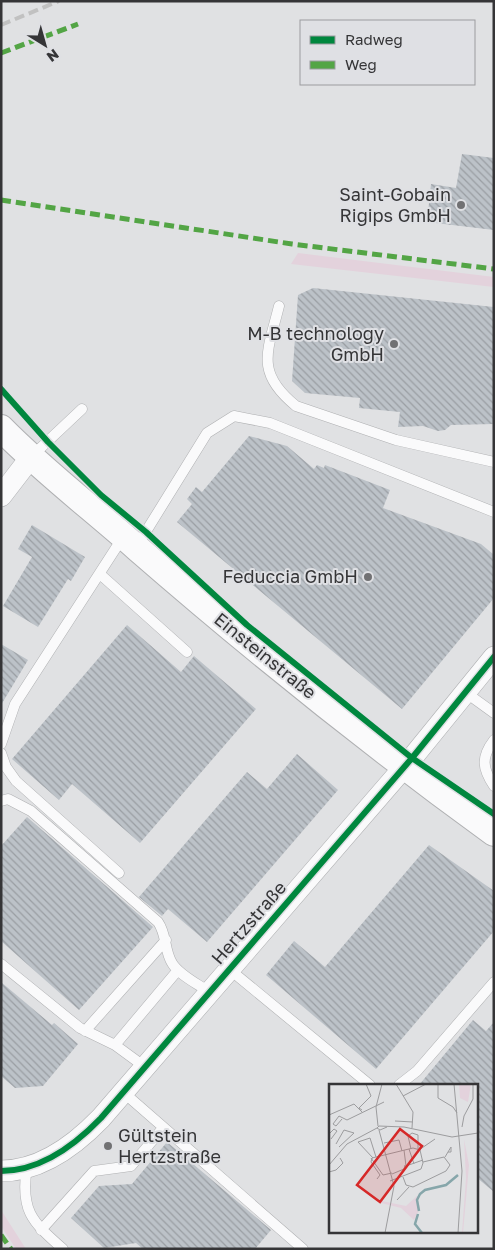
<svg xmlns="http://www.w3.org/2000/svg" width="495" height="1250" font-family="'Golos Text',sans-serif">
<defs>
<pattern id="building-back-hatch" width="6" height="6" patternUnits="userSpaceOnUse" patternTransform="scale(1.25)"><rect width="6" height="6" fill="#bcc2c8"/><path d="M-1 5l2 2M0 0l6 6M5-1l2 2" fill="none" stroke="#9a9ea3"/></pattern>
</defs>
<rect width="100%" height="100%" fill="#e0e1e3"/>
<path fill="#e3d2dc" d="M298,253l196,24v10l-203,-23z
M1,1210l25,39h-10l-15,-23z"/>
<path fill="url(#building-back-hatch)" d="M462,154l32,4v72l-67,-8 4,-38 25,4z
M313,288l181,19v117l-43,1 -6,5 -7,1 -15,-5 -25,1 2,-15 -41,-4 1,-10 -55,-5 -13,-12 6,-86z
M249,436l38,10 27,23 3,-4 7,3 1,-3 65,25 -7,18 98,36 13,11v43l-92,111 -225,-187 15,-18 -5,-5 9,-12 6,5z
M32,525l53,32 -14,24 -3,-2 -30,48 -35,-21 29,-49 -14,-8z
M127,625l54,47 13,-16 62,53 -116,134 -68,-59 -13,16 -47,-41z
M1,644l27,16 -27,45z
M297,754l41,36 -131,152 -39,-33 -6,7 -23,-19 108,-125 20,17z
M27,817l126,110 -74,83 -78,-69v-95z
M429,845l65,46v40l-118,138 -110,-94 28,-34 31,26z
M1,982l51,43 2,-2 24,21 -35,42 -28,2 -14,-12z
M473,1020l13,11 8,-9v170l-18,-15v-92h-57z
M167,1142l104,88 -16,19h-112l-7,-6 -32,5 -33,-30 28,-32 33,-2z"/>
<g fill="none" stroke-linecap="round" stroke-linejoin="round">
<g stroke="#afb0b2" stroke-width="11">
<path id="service" d="M279,306c-11,45 -25,66 17,100l100,34 98,22
M32,456l50,-47
M137,546l70,-113 27,-17 36,7 224,89
M101,575l86,77
M465,692l29,21
M494,740c-13,17 -12,28 0,46
M1,744l14,-40 108,-167
M1,753l5,14 10,14 103,92
M1,801l7,-2 23,12 127,111c9,13 6,28 14,41 7,12 26,21 37,29
M1,964l79,64 35,17 30,22
M229,969l141,116
M85,1031l81,-91
M115,1045l63,-75
M399,1085l18,-14 77,-89
M123,1092l180,157
M27,1166c-7,44 4,55 36,83
M41,1230l53,-59 37,-5 32,-38"/>
</g>
<g stroke="#afb0b2" stroke-width="22">
<path id="minor" d="M1,496l30,-39
M1,1171c40,0 74,-26 100,-53l311,-360 82,-101"/>
</g>
<g stroke="#afb0b2" stroke-width="28">
<path id="tertiary" d="M1,428c42,43 91,80 136,120 115,100 233,195 357,285"/>
</g>
<use href="#service" stroke="#fafafb" stroke-width="10"/>
<use href="#minor" stroke="#fafafb" stroke-width="21"/>
<use href="#tertiary" stroke="#fafafb" stroke-width="26"/>
<path stroke="#c1c1c1" stroke-width="4" stroke-dasharray="10 5" stroke-linecap="butt" d="M1,25l58,-24"/>
<path stroke="#53a545" stroke-width="5" stroke-dasharray="10 5" stroke-linecap="butt" d="M1,53l77,-29
M1,200l291,44 202,25
M1,1235l10,14"/>
<g stroke="#dfe0e4" stroke-width="9">
<path id="cycleway" d="M1,389l47,53 53,53 45,37 101,93 165,133 82,56
M1,1171c40,0 74,-26 100,-53l311,-360 82,-101"/>
</g>
<use href="#cycleway" stroke="#00873e" stroke-width="6"/>
</g>
<g fill="#717173" stroke="#dfe0e4" stroke-width="2">
<circle cx="461" cy="205" r="5"/>
<circle cx="394" cy="344" r="5"/>
<circle cx="368" cy="577" r="5"/>
<circle cx="108" cy="1146" r="5"/>
</g>
<g text-anchor="middle" stroke-width="4" stroke-linejoin="round" paint-order="stroke">
<g font-size="18" fill="#353537" stroke="#dfe0e4" text-anchor="end">
<text x="451" y="201">Saint-Gobain<tspan x="451" dy="21">Rigips GmbH</tspan></text>
<text x="384" y="340">M-B technology<tspan x="384" dy="21">GmbH</tspan></text>
<text x="358" y="583">Feduccia GmbH</text>
<text x="118" y="1142" text-anchor="start">Gültstein<tspan x="118" dy="21">Hertzstraße</tspan></text>
</g>
<g font-size="18" fill="#353537" stroke="#dfe0e4">
<text transform="translate(265 656) rotate(39)" y="6">Einsteinstraße</text>
<text transform="translate(249 923) rotate(-49)" y="6">Hertzstraße</text>
</g>
</g>
<g transform="translate(329 1084)">
<rect width="149" height="149" fill="#e0e1e3"/>
<path d="M130,0h12l-3,18 -8,-4zM135,55l5,26 -6,68h-1l4,-55zM88,112l3,12 -6,12 -13,-12 -20,-5 1,-2 24,5z" fill="#e3d2dc"/>
<path fill="none" stroke="#86a6aa" stroke-width="2.5" d="M90,127l-2,-11 3,-6 5,-4 21,-5 12,-10M89,130l-3,10 7,9"/>
<path fill="none" stroke="#9c9c9e" stroke-width="1" d="M67,0l17,28 -1,16M109,0v14l15,9 4,6M125,0l8,87 -4,62M74,12l23,-12M33,26l-3,-2 12,-12 -5,-12M0,31l25,-11 8,8M13,35l-6,7 -3,-2 6,-8 8,4 37,-18M66,37l18,1M49,42l-2,-19 6,-23M58,43l-7,3 -3,-2 2,-2 25,1 48,10 26,-4M133,43l2,-11 9,-17v-15M50,46l15,56 -9,47M0,50l5,-5 3,2 -6,8M55,59l15,-3 3,11M7,60l8,-14 10,3 -15,14M80,65l5,15M82,65l-3,-13 4,-3 6,2v14M75,66l2,16 17,-6M90,66l16,-11M116,73l6,-10v5h-3M42,74l12,17 9,-2M43,74l41,-10 7,2 3,13 -2,6 -31,12M43,74l-1,4 9,13 -3,4M44,74l-15,-16 12,-4 6,19M0,81l18,-21 30,-16M0,88l7,-2 7,-7 -3,-5M63,90l12,-5 1,-4M74,93l3,8 7,2 33,-16 4,-6 -6,-8 -21,5M68,116l12,-13"/>
<path fill="#d62828" fill-opacity="0.15" stroke="#d62828" stroke-width="2.5" d="M71,45l22,17 -42,56 -23,-17z"/>
<rect width="149" height="149" fill="none" stroke="#353537" stroke-width="2.5"/>
</g>
<rect width="495" height="1250" fill="none" stroke="#353537" stroke-width="5"/>
<rect x="300" y="20" width="175" height="65" fill="#dfe0e4" stroke="#9b9c9f"/>
<rect x="310" y="36" width="25" height="8" fill="#00873e" stroke="#9b9c9f"/>
<text x="345" y="45" font-size="15" fill="#353537">Radweg</text>
<rect x="310" y="61" width="25" height="8" fill="#53a545" stroke="#9b9c9f"/>
<text x="345" y="70" font-size="15" fill="#353537">Weg</text>
<g transform="translate(45 45) rotate(143)" stroke="#dfe0e4" stroke-width="4" paint-order="stroke">
<path d="M0-4L9 19L0 12L-9 19Z" fill="#353537"/>
<text y="-8" font-size="14" font-weight="bold" text-anchor="middle" fill="#353537">N</text>
</g>
</svg>
